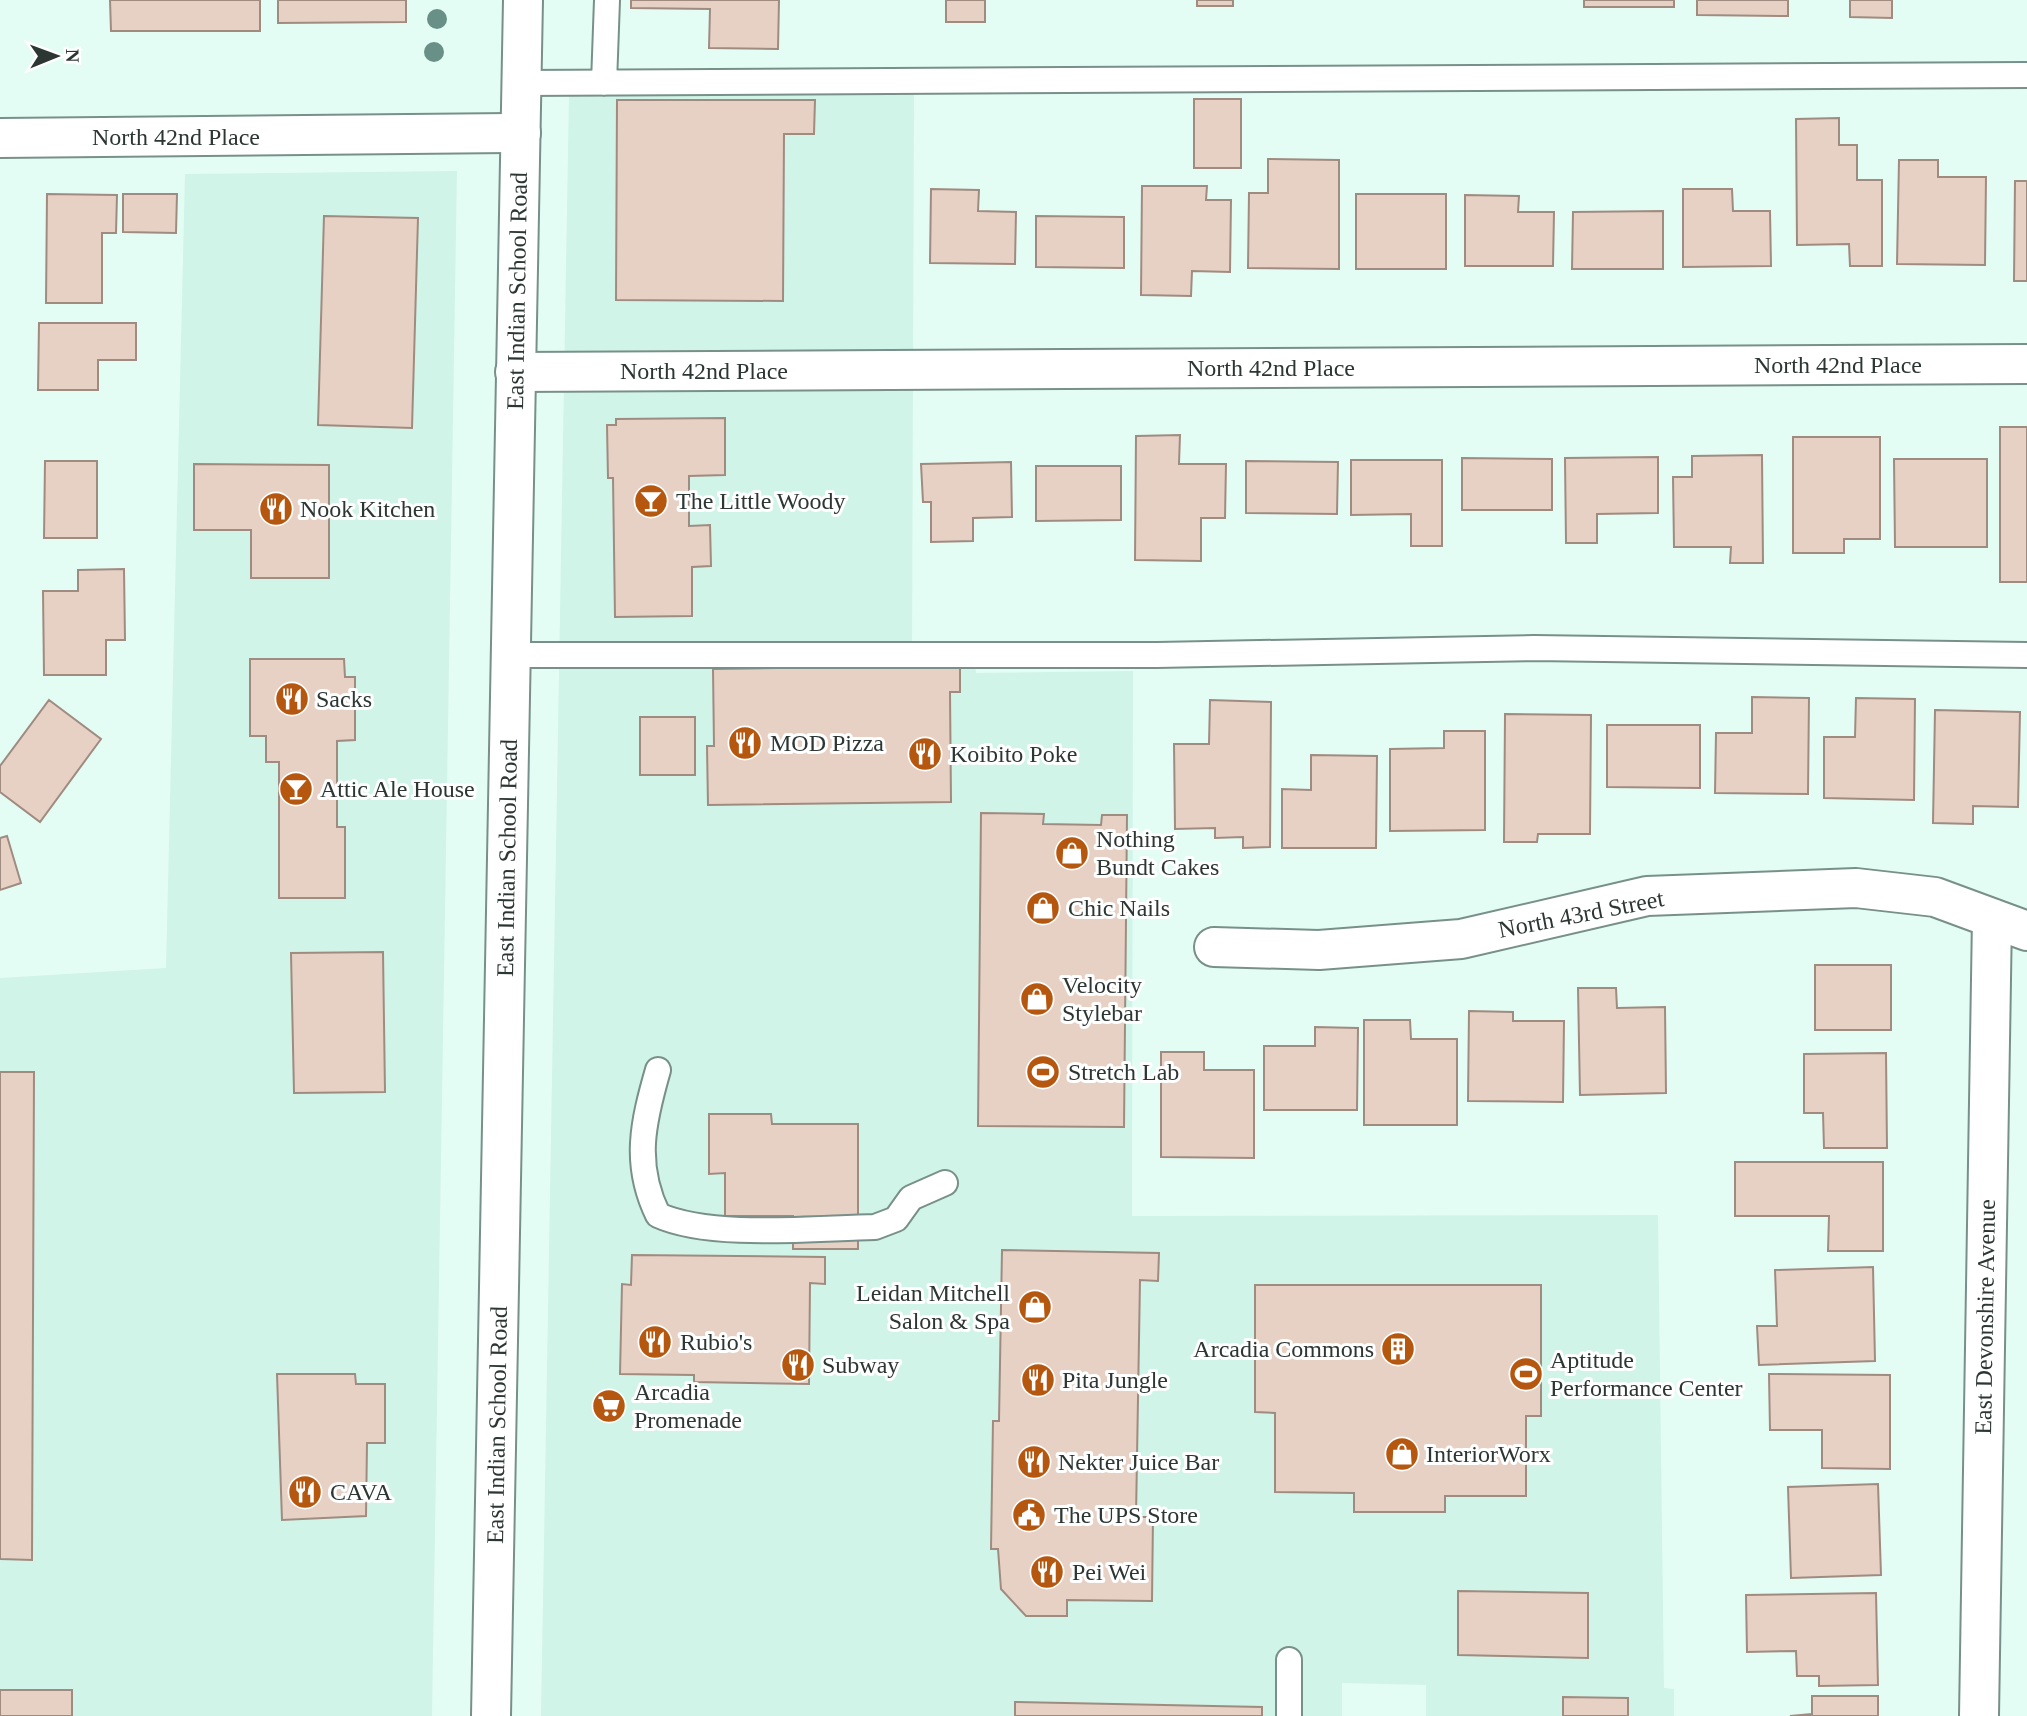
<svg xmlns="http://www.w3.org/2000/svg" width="2027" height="1716" font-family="Georgia,serif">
<rect width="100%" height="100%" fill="#e3fdf5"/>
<path fill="#d0f4e8" d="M569,93l345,1 -2,565 63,1 1,13 157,-2 -1,545 526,-1 6,473 10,1v27h-248v-31l-84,-2v33h-801z
M457,171l-25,1545h-432v-738l166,-10 19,-794z"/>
<path fill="#e7d1c5" stroke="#a08b80" stroke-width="2" d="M110,0h150v31h-149z
M278,0h128v22l-128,1z
M631,0h148l-1,49 -69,-1 1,-39 -79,-1z
M946,0h39v22h-39z
M1197,0h36v6h-36z
M1584,0h90v7h-90z
M1697,0h91v16l-91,-1z
M1850,0h42v18l-42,-1z
M1194,99h47v69h-47z
M617,100h198l-1,34h-30l-1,167 -167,-1z
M1839,118v27h18v35h25v86h-32l-1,-22 -52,1 -1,-126z
M1268,159l71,1v109l-91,-1 1,-75h19z
M1899,160h39v17h48l-1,88 -88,-1z
M2015,181h12v100h-13z
M1142,186h65l-1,14h25l-1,72 -38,-1 -1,25 -50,-1z
M931,189l48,1 -1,21 38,1 -1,52 -85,-1z
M1683,189h49l1,22h37l1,55 -88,1z
M47,194l70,1 -1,38h-14v70h-56z
M123,194h54l-1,39 -53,-1z
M1356,194h90v75h-90z
M1465,195l54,1 -1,16h36l-1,54h-88z
M1663,211v58h-91l1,-57z
M324,216l94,2 -6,210 -94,-3z
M1036,216l88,1v51l-88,-1z
M39,323h97v37h-38v30h-60z
M725,418v57l-36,1v50l21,-1 1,41 -19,1v49l-77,1 -2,-139h-5l-1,-53h9v-6z
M2000,427h27v155h-27z
M1180,435l-1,29h47l-1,54h-24v43l-66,-1 1,-124z
M1793,437h87v102h-36v14h-51z
M1762,455l1,108h-33l1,-16h-57l-1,-70h19v-21z
M1658,457v56l-61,1v29h-31l-1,-85z
M1462,458l90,1v51h-90z
M1894,459h93v88h-92z
M1351,460h91v86h-31v-32l-60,1z
M45,461h52v77h-53z
M1246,461l92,1 -1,52 -91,-1z
M1011,462l1,55 -39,1v23l-42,1v-40h-8l-2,-38z
M194,464l135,1v113h-78v-48h-57z
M1036,466h85v54l-85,1z
M124,569l1,71h-19v35h-62l-1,-84h35v-21z
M250,659h94l1,18h10v63l-18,1v86h8v71h-66v-136h-13v-26h-16z
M960,665v27h-10l1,110 -243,3 -1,-59h7l-1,-77z
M1752,697l57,1 -1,96 -93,-1 1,-60h36z
M1856,698l59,1 -1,101 -90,-2v-61h31z
M49,700l52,39 -61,83 -40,-30v-26z
M1210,700l61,2 -1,145 -27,1v-11l-28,1v-10l-40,1 -1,-85h35z
M1935,710l85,2 -2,95 -45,-1v18l-40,-1z
M1505,714l86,1 -1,119h-52l-1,8h-33z
M640,717h55v58h-55z
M1607,725h93v63l-93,-1z
M1444,731h41v99l-95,1v-82l54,-1z
M1311,755l66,1 -1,92h-94v-59l29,1z
M981,813l63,1 -1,10 58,1 1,-10h25l-3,312 -146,-1z
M7,836l14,47 -21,7v-52z
M383,952l2,140 -91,1 -3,-140z
M1815,965h76v65h-76z
M1578,988h38l1,20 48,-1 1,86 -86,2z
M1469,1011l44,1v9h51l-1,81 -95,-1z
M1364,1020h46l1,19h46v86h-93z
M1315,1027l43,1 -1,82h-93v-64h51z
M1161,1052h43v18h50v88l-93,-1z
M1886,1053l1,95h-63l-1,-35h-19v-59z
M0,1072h34l-2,488 -32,-1z
M709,1114h62l1,10h86v125h-65v-33h-68v-43l-16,1z
M1735,1162h148v89h-55l1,-35h-94z
M1002,1250l157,3 -1,28 -18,-1 -4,237h17l-1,84 -85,-1v16h-41l-25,-27 -3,-40h-7l2,-128h6z
M632,1255l193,2v27l-15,-1 -1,101 -115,-2v-7l-74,-1 2,-90 9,1z
M1873,1267l2,94 -116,4 -2,-39h20l-2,-56z
M1255,1285h286v131h-15v80h-81v16h-91v-19l-79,-1v-79l-20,-1z
M277,1374h78l1,10h29v59h-18l-1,73 -84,4z
M1769,1374l121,1v94l-68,-1v-38h-52z
M1878,1484l3,91 -90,3 -3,-91z
M1458,1591l130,2v65l-130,-3z
M1876,1593l2,92 -59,1v-10h-22l-1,-25 -49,1 -1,-57z
M0,1690h72v26h-72z
M1812,1696h66v20h-88l22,-2z
M1563,1697l65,1v18h-65z
M1015,1702l247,5v9h-247z"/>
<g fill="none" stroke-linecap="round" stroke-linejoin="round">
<g stroke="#789089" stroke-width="28">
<path id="service" d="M522,83l1505,-8
M604,83l3,-83
M510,655h647l377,-7 493,7
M658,1070c-15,52 -25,94 0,145 53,24 156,13 217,12l21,-8 15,-21 34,-15
M1289,1716v-56"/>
</g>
<g stroke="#789089" stroke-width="42">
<path id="minor" d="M0,138l521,-5
M515,372l1512,-8
M1214,947l105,3 142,-11 186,-43 209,-8 79,9 92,34
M1979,1716l13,-798"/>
</g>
<g stroke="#789089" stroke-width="42">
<path id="secondary" d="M491,1716l32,-1716"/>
</g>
<use href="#service" stroke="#fff" stroke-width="24"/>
<use href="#minor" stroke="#fff" stroke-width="38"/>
<use href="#secondary" stroke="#fff" stroke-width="38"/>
</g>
<g fill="#689086">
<circle cx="437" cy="19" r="10"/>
<circle cx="434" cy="52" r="10"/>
</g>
<defs>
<g id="bar-disc" transform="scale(1.75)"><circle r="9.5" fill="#b6570f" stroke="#fff"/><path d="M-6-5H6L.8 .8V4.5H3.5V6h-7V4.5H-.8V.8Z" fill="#fff"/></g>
<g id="restaurant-disc" transform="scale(1.75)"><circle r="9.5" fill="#b6570f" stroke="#fff"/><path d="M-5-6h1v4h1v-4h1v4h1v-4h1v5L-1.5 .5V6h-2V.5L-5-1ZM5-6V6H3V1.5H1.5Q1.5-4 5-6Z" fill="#fff"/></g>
<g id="shop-disc" transform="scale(1.75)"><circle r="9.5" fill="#b6570f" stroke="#fff"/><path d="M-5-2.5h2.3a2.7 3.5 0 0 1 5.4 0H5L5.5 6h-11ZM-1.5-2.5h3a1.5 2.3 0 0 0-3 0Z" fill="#fff"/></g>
<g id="stadium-disc" transform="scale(1.75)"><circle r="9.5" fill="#b6570f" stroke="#fff"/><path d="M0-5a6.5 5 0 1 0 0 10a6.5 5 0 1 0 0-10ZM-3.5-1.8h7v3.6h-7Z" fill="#fff"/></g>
<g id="building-disc" transform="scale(1.75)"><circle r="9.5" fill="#b6570f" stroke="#fff"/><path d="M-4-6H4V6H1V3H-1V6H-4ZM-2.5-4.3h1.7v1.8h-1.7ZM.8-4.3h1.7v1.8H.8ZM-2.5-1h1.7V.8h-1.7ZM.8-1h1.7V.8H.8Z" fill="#fff"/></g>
<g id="supermarket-disc" transform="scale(1.75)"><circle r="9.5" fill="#b6570f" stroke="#fff"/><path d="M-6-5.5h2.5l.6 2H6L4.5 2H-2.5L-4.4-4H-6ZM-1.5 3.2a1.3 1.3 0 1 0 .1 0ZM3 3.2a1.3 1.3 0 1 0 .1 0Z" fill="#fff"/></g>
<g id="civic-disc" transform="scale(1.75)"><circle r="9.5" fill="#b6570f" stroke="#fff"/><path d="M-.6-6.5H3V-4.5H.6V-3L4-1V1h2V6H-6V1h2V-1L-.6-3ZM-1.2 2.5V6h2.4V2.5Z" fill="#fff"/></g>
</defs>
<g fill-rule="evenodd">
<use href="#bar-disc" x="651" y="501"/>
<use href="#restaurant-disc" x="276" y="509"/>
<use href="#restaurant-disc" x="292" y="699"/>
<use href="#restaurant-disc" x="745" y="743"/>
<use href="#restaurant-disc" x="925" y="754"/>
<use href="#bar-disc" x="296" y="789"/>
<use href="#shop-disc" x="1072" y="853"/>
<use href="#shop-disc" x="1043" y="908"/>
<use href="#shop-disc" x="1037" y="999"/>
<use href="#stadium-disc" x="1043" y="1072"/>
<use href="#shop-disc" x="1035" y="1307"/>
<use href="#restaurant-disc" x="655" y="1342"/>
<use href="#building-disc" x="1398" y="1349"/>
<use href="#restaurant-disc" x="798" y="1365"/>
<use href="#stadium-disc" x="1526" y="1374"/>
<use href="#restaurant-disc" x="1038" y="1380"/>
<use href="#supermarket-disc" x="609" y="1406"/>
<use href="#shop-disc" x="1402" y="1454"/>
<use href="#restaurant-disc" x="1034" y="1462"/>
<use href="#restaurant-disc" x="305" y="1492"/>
<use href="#civic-disc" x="1029" y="1515"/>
<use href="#restaurant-disc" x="1047" y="1572"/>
</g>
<g text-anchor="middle" stroke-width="6" stroke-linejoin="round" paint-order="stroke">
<g font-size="24" fill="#2c3633" stroke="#fff">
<text x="176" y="145">North 42nd Place</text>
<text transform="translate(517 291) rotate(-89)" y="8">East Indian School Road</text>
<text x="1838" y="373">North 42nd Place</text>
<text x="1271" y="376">North 42nd Place</text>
<text x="704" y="379">North 42nd Place</text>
<text transform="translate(507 858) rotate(-89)" y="8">East Indian School Road</text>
<text transform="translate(1581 914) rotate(-11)" y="8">North 43rd Street</text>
<text transform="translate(1985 1317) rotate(-89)" y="8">East Devonshire Avenue</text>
<text transform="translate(497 1425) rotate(-89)" y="8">East Indian School Road</text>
</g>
<g font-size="24" fill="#2c3633" stroke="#fff" text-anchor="start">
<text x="676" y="509">The Little Woody</text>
<text x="300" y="517">Nook Kitchen</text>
<text x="316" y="707">Sacks</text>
<text x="770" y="751">MOD Pizza</text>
<text x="950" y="762">Koibito Poke</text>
<text x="320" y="797">Attic Ale House</text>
<text x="1096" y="847">Nothing<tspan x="1096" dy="28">Bundt Cakes</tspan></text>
<text x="1068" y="916">Chic Nails</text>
<text x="1062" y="993">Velocity<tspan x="1062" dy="28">Stylebar</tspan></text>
<text x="1068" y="1080">Stretch Lab</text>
<text x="1010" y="1301" text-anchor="end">Leidan Mitchell<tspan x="1010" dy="28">Salon &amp; Spa</tspan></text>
<text x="680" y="1350">Rubio's</text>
<text x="1374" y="1357" text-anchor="end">Arcadia Commons</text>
<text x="1550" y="1368">Aptitude<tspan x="1550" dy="28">Performance Center</tspan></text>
<text x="822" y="1373">Subway</text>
<text x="1062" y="1388">Pita Jungle</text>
<text x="634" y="1400">Arcadia<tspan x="634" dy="28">Promenade</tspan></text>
<text x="1426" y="1462">InteriorWorx</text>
<text x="1058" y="1470">Nekter Juice Bar</text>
<text x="330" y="1500">CAVA</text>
<text x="1054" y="1523">The UPS Store</text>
<text x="1072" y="1580">Pei Wei</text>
</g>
</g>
<g transform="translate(56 56) rotate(89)" stroke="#ffffff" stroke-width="5" paint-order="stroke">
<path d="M0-5L12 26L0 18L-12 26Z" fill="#2c3633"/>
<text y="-10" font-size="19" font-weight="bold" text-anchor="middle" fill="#2c3633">N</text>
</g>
</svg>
